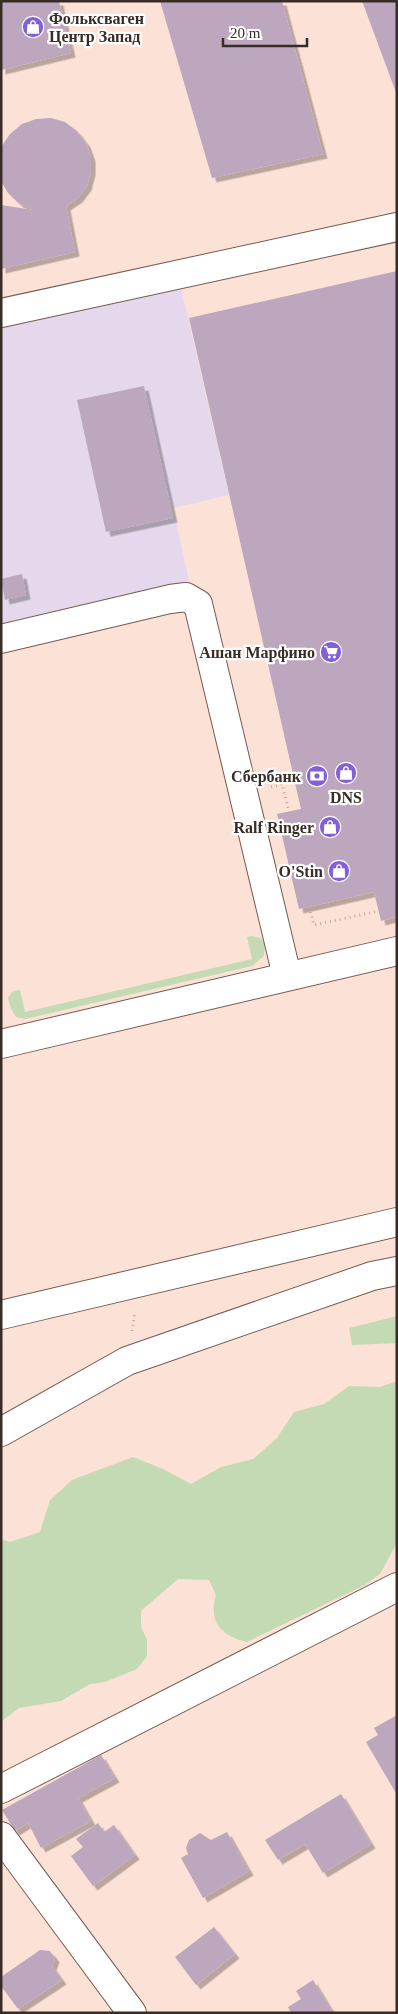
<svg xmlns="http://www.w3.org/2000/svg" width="398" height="2014" font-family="Georgia,serif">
<defs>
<filter id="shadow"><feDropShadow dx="4.5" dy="4.5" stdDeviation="0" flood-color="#0004"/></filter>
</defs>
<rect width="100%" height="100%" fill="#fce1d7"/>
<path fill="#e5d8ec" d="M181,288l48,207 -56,13 16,73 -188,43v-296z"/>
<path fill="#c4dab4" d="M252,936l8,2 5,5 -1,13 -12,10 -227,53 -9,-2 -5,-8 -3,-11 5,-7 7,-1 5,22 227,-53 -5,-22z
M397,1316v27l-45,2 -3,-17z
M397,1381v162l-17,31 -15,11 -118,57c-26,-6 -39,-20 -31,-47l-7,-15 -31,-1 -37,32v16l6,13v16l-10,13 -32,13 -15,2 -29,17 -42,7 -18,14v-183l9,3 30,-10 10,-32 22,-20 61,-23 30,12 28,15 30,-17 32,-8 24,-21 17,-26 30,-8 25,-18 31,1z"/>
<path fill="#bca7be" filter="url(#shadow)" d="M1,1h58l12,52 -70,17z
M160,1h122l41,153 -111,24z
M362,1h35v94z
M51,118l14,4 12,9 9,12 5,14v14l-4,15 -9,12 -12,8 9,46 -74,17v-64l33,5 -14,-6 -12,-11 -7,-12v-34l9,-13 12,-10 14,-5z
M397,271v646l-16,4 -7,-29 -75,17 -22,-95 24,-5 -112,-491z
M144,386l29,132 -67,14 -29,-132z
M22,574l4,21 -21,5 -4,-21z
M397,1715v80l-31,-53 12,-7 -4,-7z
M101,1755l14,23 -37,20 13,23 -50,27 -13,-25 -13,8 -13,-21z
M341,1794l30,50 -48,29 -18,-29 -27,16 -13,-20z
M98,1823l6,9 10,-7 21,30 -42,31 -22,-30 12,-9 -7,-8z
M227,1832l22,39 -46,27 -22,-40 7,-4 -2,-6 3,-8 11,-7 11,7z
M214,1927l21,27 -39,31 -21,-28z
M40,1950l10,1 5,7 -3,8 10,14 -44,29 -17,-23v-9z
M313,1980l20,33h-42l-3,-6 13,-8 -5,-8z"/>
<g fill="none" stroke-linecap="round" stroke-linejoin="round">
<g stroke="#755a4f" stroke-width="30">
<path id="minor" d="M1,313l396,-86
M1,639l169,-40 16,-2 12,7 89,372
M1,1044l396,-93
M1,1315l396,-93
M1,1432l126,-71 245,-85 25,-5
M1,1789l396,-202
M1,1836l131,177"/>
</g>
<path stroke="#bfa9a0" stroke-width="3" stroke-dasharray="1 4" stroke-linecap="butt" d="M271,787l11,-3 7,28
M309,907l5,18 65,-14
M132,1331l3,-19"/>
<use href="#minor" stroke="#fff" stroke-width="28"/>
</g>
<defs>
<g id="shop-disc" transform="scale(1.125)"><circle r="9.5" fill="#835fd9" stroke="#fff"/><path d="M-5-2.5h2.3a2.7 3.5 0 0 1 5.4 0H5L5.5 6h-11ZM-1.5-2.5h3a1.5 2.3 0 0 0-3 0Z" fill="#fff"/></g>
<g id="supermarket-disc" transform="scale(1.125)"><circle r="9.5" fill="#835fd9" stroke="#fff"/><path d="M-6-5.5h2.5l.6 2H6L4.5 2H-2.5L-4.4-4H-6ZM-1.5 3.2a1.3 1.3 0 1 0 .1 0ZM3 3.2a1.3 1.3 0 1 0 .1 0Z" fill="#fff"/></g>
<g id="bank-disc" transform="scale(1.125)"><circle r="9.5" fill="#835fd9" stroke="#fff"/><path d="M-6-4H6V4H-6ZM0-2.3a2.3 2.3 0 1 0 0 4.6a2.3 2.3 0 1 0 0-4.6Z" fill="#fff"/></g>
</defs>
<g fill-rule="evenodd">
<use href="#shop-disc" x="33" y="27"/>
<use href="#supermarket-disc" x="331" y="652"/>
<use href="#shop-disc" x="346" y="773"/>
<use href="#bank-disc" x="317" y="776"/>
<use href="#shop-disc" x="330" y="827"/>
<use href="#shop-disc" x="339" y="871"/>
</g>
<g text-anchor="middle" stroke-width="4.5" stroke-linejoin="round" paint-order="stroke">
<g font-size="16" font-weight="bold" fill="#382c27" stroke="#fff" text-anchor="end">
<text x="49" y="24" text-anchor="start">Фольксваген<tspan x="49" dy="18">Центр Запад</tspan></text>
<text x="315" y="658">Ашан Марфино</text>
<text x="301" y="782">Сбербанк</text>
<text x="346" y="803" text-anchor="middle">DNS</text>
<text x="314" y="833">Ralf Ringer</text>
<text x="323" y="877">O'Stin</text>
</g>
</g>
<rect width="398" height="2014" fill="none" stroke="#382c27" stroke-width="5"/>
<path d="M223 38v8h84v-8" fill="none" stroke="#382c27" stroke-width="2.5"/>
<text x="230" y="38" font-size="15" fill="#382c27" stroke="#ffffff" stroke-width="4" paint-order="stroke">20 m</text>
</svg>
